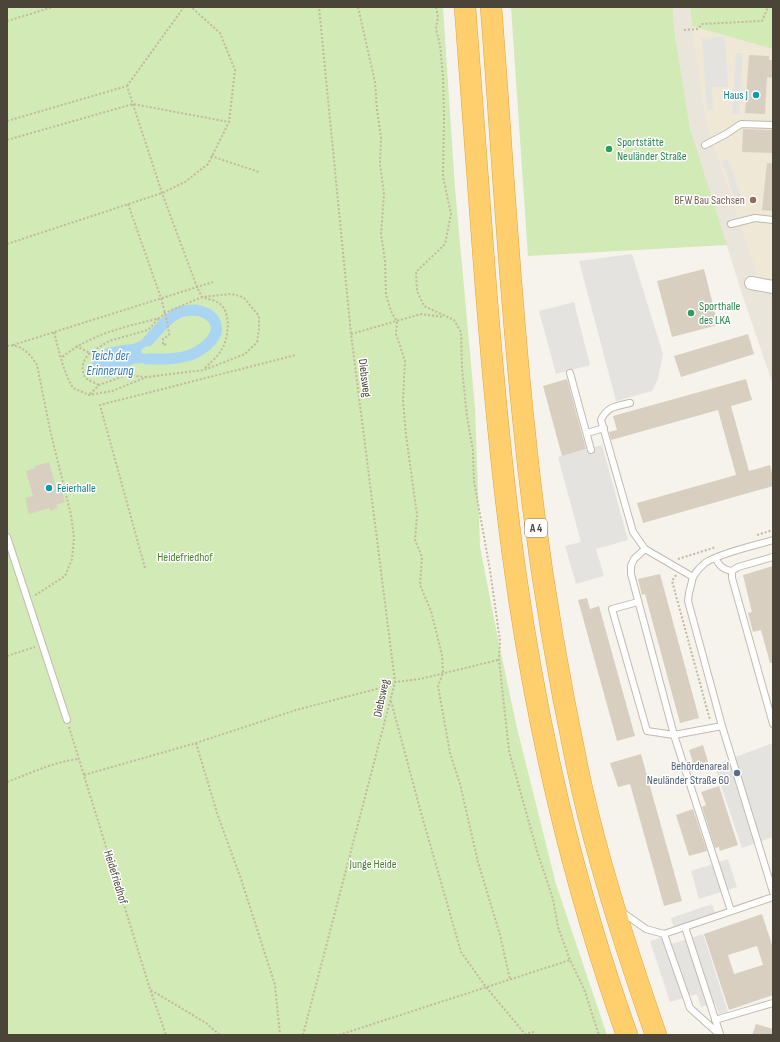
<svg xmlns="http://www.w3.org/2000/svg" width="780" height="1042" font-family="'Sofia Sans Condensed',sans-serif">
<rect width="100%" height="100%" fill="#f6f3ec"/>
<path fill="#eae5da" d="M673,7h17l2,19 81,23v336l-32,-94 -51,-163 -16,-100z"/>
<path fill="#efe8d6" d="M692,26l81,23v230l-15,-3 -52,-152z"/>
<path fill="#d2eab5" d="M7,7h436l12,181 20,220 5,139 19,97 18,84 39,156 51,151h-600z
M511,7h162l1,21 16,100 37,117 -199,11z
M690,7h83v42l-81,-23z"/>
<path fill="#e5e3e0" d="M725,37l3,50h-16l1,23h-6l-5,-72z
M736,53h7l-4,61h-7z
M728,159l14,40 -6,3 -14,-41z
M632,254l31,100 -5,25 -6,12 -36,10 -37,-140z
M574,302l16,63 -34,9 -17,-63z
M602,445l26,95 -32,9 8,27 -28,8 -11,-38 16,-4 -23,-85z
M773,743v94l-31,11 -28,-83z
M728,859l9,28 -38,12 -8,-28z
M712,904l4,12 -41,15 -4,-13z
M703,934l25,78 -9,2 -4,-11 -14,4 -4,-13 -27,8 -20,-61 16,-5 3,9z"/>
<path fill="#a9d4f2" d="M146,339l3,6 -7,4 -1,3 5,4v7c-4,0 -9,0 -13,1 -10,4 -24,21 -35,10 -4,-5 -5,-8 -6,-14l6,-7 9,-5 16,-3 10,-1z"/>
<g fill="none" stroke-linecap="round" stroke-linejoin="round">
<path stroke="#a9d4f2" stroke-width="11" d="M147,359c15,0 31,1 46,-5 12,-6 30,-19 21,-34 -5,-7 -11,-9 -19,-10 -4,0 -11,1 -15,2 -13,6 -23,19 -32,29"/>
</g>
<path fill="#d8cfc1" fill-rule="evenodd" d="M749,55l20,1v4h4v18l-6,-1 -2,37 -20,-1z
M743,129l30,1v23l-31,-1z
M767,163h6v48l-11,-1z
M704,269l14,56 -46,12 -15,-56z
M748,334l6,20 -73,23 -7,-21z
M567,379l19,70 -24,7 -19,-70z
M746,379l6,21 -21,6 18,65 21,-6 3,12v9l-130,37 -6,-20 99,-28 -18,-65 -107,30 -2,-8 8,-2 -4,-14z
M49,462l7,26 5,-1 4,15 -9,3 2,3 -8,3 -1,-3 -20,6 -4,-16 8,-2 -7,-25 9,-3v-2z
M773,566v97h-3l-9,-33 -8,2 -5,-19 4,-1 -9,-37z
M660,574l39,144 -19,5 -35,-129 -3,1 -4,-16z
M587,598l3,11 9,-3 36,130 -18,5 -39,-141z
M703,745l5,17 -14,4 -5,-16z
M641,754l41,147 -18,5 -34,-122 -12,3 -8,-24z
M719,786l19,59 -18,6 -1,-4 -4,1 -13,-41 4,-2 -5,-13z
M693,809l14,42 -18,5 -13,-41z
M762,914l11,34v47l-44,15 -25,-76zM757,946l6,19 -29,9 -6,-19z
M756,1024l17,5v6h-21z"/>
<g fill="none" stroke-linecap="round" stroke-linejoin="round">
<g stroke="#c2bbae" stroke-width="8">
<path id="lane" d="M705,145l21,-11 15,-10 32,1
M731,224l24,-6 18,2
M570,373l21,77
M630,403c-12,3 -23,3 -29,17l32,112 12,17 48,28c3,-5 7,-10 12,-14 15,-10 49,-17 68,-23
M587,433l17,-5
M7,537l60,183
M715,558c5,8 7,11 17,13
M693,577l-4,16 -1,8 34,125 51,166
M638,602l-26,7 35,122 27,4 -43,-161v-8l3,-7 11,-10
M773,724l-41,-146v-7l6,-4 35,-10
M722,726l-48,9 57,176
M622,912l24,17 18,5 109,-37
M685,927l35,107
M664,934l26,74 30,27
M715,1020l58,-17"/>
</g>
<g stroke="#c2bbae" stroke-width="14">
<path id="street" d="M751,283l22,4"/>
</g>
<g stroke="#e0a43c" stroke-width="22">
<path id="highway" d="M465,7c6,85 13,171 19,256 8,105 17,210 32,314 22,155 58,310 111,458
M491,7c11,140 18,280 33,419 12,122 32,243 58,363 19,83 46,166 74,246"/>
</g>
<path stroke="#c4b79f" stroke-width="2" stroke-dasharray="2 2" stroke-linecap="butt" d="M358,7l17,75 2,28 4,27 -1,27 4,30 -3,40 4,27 1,34 5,16 6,11 -1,12 9,27 -2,39 3,35 11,80 -2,25 7,17 -2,28 11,26 11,44 1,18 -5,13 12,67 10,31 18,78 22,73 10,44
M436,7l2,10 -2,12 4,16 3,32 1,40 -1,60 8,37 -6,30 -29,28 1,19 7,15 30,14 7,12 1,36 5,49 6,34 1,30 16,89 10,71 -1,19 10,91 28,100 16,48 5,28 12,33
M7,21l46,-14
M684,30l14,-1 4,-5 60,-3 6,-14
M127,86l57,-79
M7,121l120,-35 35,107 35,94 5,10c5,2 12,3 17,6 13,9 10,38 1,49 -4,6 -10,11 -15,16
M7,140l126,-36 96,18
M211,156l48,16
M128,204l33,94 7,27 1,10 -6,4v6l5,-1
M7,244l155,-51 23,-11 23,-18 21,-42 6,-52 -15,-37 -29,-26
M54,332c5,19 9,39 19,56l16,7 23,-4 35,-14 57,-7 41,-16 12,-12 2,-13v-13l-14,-17 -5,-3 -9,-2 -29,3 -37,16 -5,5c-39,10 -67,15 -99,40
M351,334l70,-20 22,3
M13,345l200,-63
M7,346c14,-3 24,9 30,19l14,69 20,81 3,23 -2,21 -7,17 -31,20
M76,346l14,7c-7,6 -11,18 -3,26 3,2 8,4 12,6
M90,353l19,-12 39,-11 11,-12
M90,394l9,-9 28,-10 19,2
M757,535l16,-5
M678,559l38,-12
M145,568l-45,-163 196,-50
M676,575l-4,6 38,139
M7,656l28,-9
M391,701l29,108 41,143 25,35 39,47 8,-2 2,3
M69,727l81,262 16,46
M196,743l21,70 24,66 34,106 5,50
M84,775l112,-32 100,-33 88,-23 11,-5 25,-3 78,-19
M7,782c25,-9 45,-20 72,-23
M151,990l55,33 14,12
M303,1035l92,-353 -44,-348 -32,-327
M339,1035l231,-75 14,29 15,46"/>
<use href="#lane" stroke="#fff" stroke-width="6"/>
<use href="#street" stroke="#fff" stroke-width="12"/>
<use href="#highway" stroke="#ffcf6e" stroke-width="21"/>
</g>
<g fill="#0f9aa8" stroke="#fff" stroke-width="1.5">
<circle cx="756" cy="95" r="4"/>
<circle cx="49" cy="488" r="4"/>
</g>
<g fill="#2e9e5b" stroke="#fff" stroke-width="1.5">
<circle cx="609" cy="149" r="4"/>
<circle cx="691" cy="313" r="4"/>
</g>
<circle fill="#8d6e63" stroke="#fff" stroke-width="1.5" cx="753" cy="200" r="4"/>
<circle fill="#5c6f8a" stroke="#fff" stroke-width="1.5" cx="737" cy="773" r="4"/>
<g text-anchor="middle" stroke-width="3" stroke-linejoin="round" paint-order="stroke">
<rect fill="#fff" stroke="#817c74" stroke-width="1" x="525" y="519" width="22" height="18" rx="3"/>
<g font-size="11" font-weight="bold" fill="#4b4439">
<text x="536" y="532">A 4</text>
</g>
<g font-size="12" fill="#0d838f" stroke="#fff" text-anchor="end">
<text x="748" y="99">Haus J</text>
<text x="57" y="492" text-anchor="start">Feierhalle</text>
</g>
<g font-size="12" fill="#27864d" stroke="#fff" text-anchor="start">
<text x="617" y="146">Sportstätte<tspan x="617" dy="14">Neuländer Straße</tspan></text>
<text x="699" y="310">Sporthalle<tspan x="699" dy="14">des LKA</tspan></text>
</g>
<g font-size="12" fill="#785e54" stroke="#fff" text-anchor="end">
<text x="745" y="204">BFW Bau Sachsen</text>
</g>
<g font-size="12" fill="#4b4439" stroke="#fff">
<text transform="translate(365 378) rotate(83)" y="4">Diebsweg</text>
<text transform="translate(381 698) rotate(-78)" y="4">Diebsweg</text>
<text transform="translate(116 877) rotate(73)" y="4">Heidefriedhof</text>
</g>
<g font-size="12" fill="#4a7f2a" stroke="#fff">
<text x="185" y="561">Heidefriedhof</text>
<text x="373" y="868">Junge Heide</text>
</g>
<g font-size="12" fill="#4e5e75" stroke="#fff" text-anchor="end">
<text x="729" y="770">Behördenareal<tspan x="729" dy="14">Neuländer Straße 60</tspan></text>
</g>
<g font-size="13" font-style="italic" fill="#2e7ab2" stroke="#fff">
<text x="110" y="360">Teich der<tspan x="110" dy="15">Erinnerung</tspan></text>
</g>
</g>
<rect width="780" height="1042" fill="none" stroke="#4b4439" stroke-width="16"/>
</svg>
